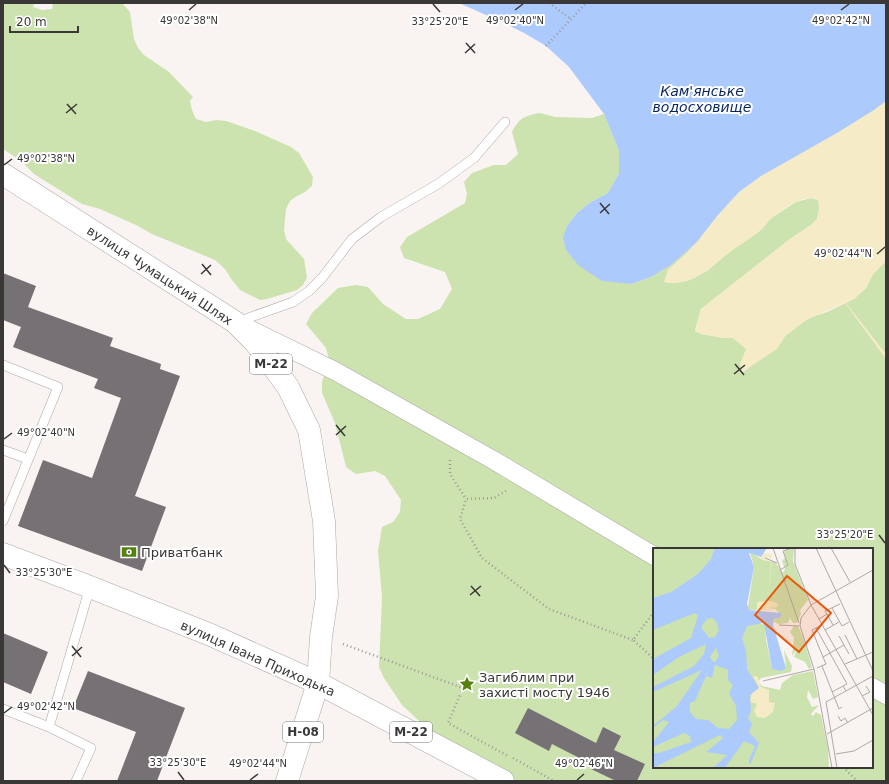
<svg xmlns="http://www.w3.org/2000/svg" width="889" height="784" font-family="'DejaVu Sans',sans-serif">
<rect width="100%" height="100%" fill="#f9f4f2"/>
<path fill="#cce3af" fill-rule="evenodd" d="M3,3h31l-1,4 9,3 10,-1 1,-6h69l8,9 4,27 4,9 6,7 25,17 24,25 -3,4 2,9 4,9 10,3 10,-2 10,1 29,10 36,16 8,6 14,24 -1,9 -7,6 -8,4 -7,5 -4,8 -2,21 2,9 18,20 3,19 -4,7 -6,5 -30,9 -7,1 -20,-10 -8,-10 -7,-11 -10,-9 -63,-26 -16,-9 -36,-16 -18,-5 -48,-30 -13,-13 -18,-12z
M540,113l15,4 37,1 12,-4 15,37v22l-11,20 -17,9 -14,11 -10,13 64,58 20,-7 20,-12 25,-22 -9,10 -19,17 -3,12 7,1 15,-2 20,-10 22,-19 32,-22 10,-12 25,-16 15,-4 7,2 2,8 -3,11 -6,6 -21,14 -89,70 -6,21 6,4 23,4h9l14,11 -7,15 3,8 38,-29 4,-7 21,-16 6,-3 15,-5 27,-13 12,-11 7,-14 13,-13v520h-371l-38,-18 -42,-27 -33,-31 -18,-27 -5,-11 3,-70 -4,-46 4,-24 11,-5 7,-10 1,-12 -16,-24 -10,-5 -19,3 -10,-7 -11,-44 -13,-30v-11l7,-23 -3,-11 -20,-24 6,-11 26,-25 18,-3 12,2 15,17 23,15h12l22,-10 12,-20 -7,-17 -41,-14 -4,-11 7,-10 58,-34 2,-9 -3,-12 8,-9 22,-8h12l12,-11 -6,-22c8,-15 12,-16 28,-19zM654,549h218v218h-218z"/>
<path fill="#f5ebc6" d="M886,101v160l-13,13 -7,14 -12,11 -8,4 40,51v5l-41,-56 -39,17 -21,16 -8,13 -35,23 -2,-8 6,-15 -13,-11h-9l-23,-4 -6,-3 6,-22 89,-70 21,-14 6,-6 2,-11 -1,-8c-3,-1 -6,-2 -9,-2 -11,1 -29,12 -37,20 -4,3 -7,8 -10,11 -10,9 -23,16 -33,24 -21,16 -36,34 -65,29l4,-12 19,-17 31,-38 21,-23 22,-16 76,-43 37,-23z"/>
<path fill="#adcafc" d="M459,3h427v98l-12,9 -37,23 -76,43 -22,16 -21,23 -22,28 -25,22 -20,12 -20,7 -29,-3 -23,-15 -13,-16 -3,-12 4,-12 10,-13 14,-11 17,-9 11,-20v-22l-15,-37 -35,-47 -23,-21 -20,-12 -22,-11z"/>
<path fill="#767174" d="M3,273l33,13 -8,21 85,31 -3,8 51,18 -1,5 20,7 -45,120 31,11 -24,64 -124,-45 25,-66 49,18 29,-80 -27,-10 4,-9 -85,-32 8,-20 -18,-7z
M3,633l45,19 -17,42 -28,-12z
M88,671l97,37 -28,73h-40l19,-49 -63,-24z
M528,708l68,35 7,-16 18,9 -7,14 31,14 -8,17h-21l-25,-12 2,-4 -41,-21 -3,7 -34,-18z"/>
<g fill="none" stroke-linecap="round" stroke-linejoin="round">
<g stroke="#ada8a6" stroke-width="10">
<path id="lane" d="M237,322l56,-20 16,-11 13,-13 30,-39 29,-22 57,-33 36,-26 31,-36
M3,365l55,22 -55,134
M3,450l25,9
M3,709l46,18
M76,781l15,-33 -42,-21 41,-140"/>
</g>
<g stroke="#ada8a6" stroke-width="19">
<path id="street" d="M243,326l92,45 160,90 159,95
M872,687l14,8"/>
</g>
<g stroke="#ada8a6" stroke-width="23">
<path id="secondary" d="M3,554l87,33 121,48 107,48"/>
</g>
<g stroke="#ada8a6" stroke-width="23">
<path id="primary" d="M287,781l31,-98"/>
</g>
<g stroke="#ada8a6" stroke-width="23">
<path id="highway" d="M3,174l232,148 20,20 33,45 21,43 15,91 3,75 -6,41 -3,46 185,98"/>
</g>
<path stroke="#9e9a99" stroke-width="2.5" stroke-dasharray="1 3" stroke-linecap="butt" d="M549,3l22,16
M546,46l40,-43
M450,460v14l16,25
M506,491l-12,7 -28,1 -6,20 22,39 67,51 84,31
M654,612l-21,28 21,19
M343,644l120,44 -15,35 60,33
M513,758l41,23
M843,767l14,14"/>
<use href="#lane" stroke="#fff" stroke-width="9"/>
<use href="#street" stroke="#fff" stroke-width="18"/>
<use href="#secondary" stroke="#fff" stroke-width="22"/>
<use href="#primary" stroke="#fff" stroke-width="22"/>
<use href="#highway" stroke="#fff" stroke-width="22"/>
</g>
<path fill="none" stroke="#3a3837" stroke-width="1.5" d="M433,4l7,8M189,10l7,-6M515,10l8,-6M841,10l8,-6M466,43l9,10M465,53l10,-9M67,104l9,10M66,113l11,-9M4,165l8,-6M600,203l9,11M600,213l10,-9M877,254l8,-7M202,264l9,11M201,274l10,-9M735,364l9,11M734,374l11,-9M336,425l9,11M336,435l10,-9M4,439l8,-6M879,535l6,8M4,565l6,8M471,586l9,10M470,595l11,-9M72,646l9,11M72,656l10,-9M4,713l8,-6M178,772l6,8M250,780l8,-6M577,780l7,-6"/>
<defs>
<g id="bank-bare" transform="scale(1.2)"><path d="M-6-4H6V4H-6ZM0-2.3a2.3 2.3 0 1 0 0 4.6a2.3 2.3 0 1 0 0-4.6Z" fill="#55810c" stroke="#fff" stroke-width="2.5" paint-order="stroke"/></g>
<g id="sight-bare" transform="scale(1.2)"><path d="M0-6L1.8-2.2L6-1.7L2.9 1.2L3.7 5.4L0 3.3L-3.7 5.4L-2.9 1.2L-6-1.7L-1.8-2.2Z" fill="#55810c" stroke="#fff" stroke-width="2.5" paint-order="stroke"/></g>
</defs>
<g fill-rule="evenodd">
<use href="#bank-bare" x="129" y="552"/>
<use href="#sight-bare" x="467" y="684"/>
</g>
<g text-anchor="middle" stroke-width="4" stroke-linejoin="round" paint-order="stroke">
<g fill="#fff" stroke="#757473" stroke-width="1">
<rect x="250" y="354" width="42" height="20" rx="3"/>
<rect x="283" y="722" width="40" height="20" rx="3"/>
<rect x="390" y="722" width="42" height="20" rx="3"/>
</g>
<g font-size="12" font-weight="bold" fill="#3a3837">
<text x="271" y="368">М-22</text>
<text x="303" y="736">Н-08</text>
<text x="411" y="736">М-22</text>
</g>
<g font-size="13" fill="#3a3837" stroke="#fff">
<text transform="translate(160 275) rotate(33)" y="5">вулиця Чумацький Шлях</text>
<text transform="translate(258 658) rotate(24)" y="5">вулиця Івана Приходька</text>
</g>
<g font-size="13" fill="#3a3837" stroke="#fff" text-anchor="start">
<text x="141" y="557">Приватбанк</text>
<text x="479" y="682">Загиблим при<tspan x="479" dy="15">захисті мосту 1946</tspan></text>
</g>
<g font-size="14" font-style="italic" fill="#07255e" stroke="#fff">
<text x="702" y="96">Кам'янське<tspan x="702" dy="16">водосховище</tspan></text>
</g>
</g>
<g transform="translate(653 548)">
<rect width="220" height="220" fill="#f9f4f2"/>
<path d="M0,0h93l1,57 1,2 6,-40 -4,-15 13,8 12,2 8,11 2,-4 -3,-8 3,-3 -1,-7 10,-3 -1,13 15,39 -8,10 1,4 -4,9h-4l-3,-5 -2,5 -10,1 -5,-3 8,-6 -6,-6 -8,-1 9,-3 -2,-2h-17v7h-8l2,14h14l1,16 6,29 14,-1 -2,-18 8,16 -1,6 -30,6 -2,3 -2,-4v3l5,6 18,4 2,-7 11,-8 20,-4 5,26 -5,2 -5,-9 -1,7 5,10 7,-2 -8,9 2,2 3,-4 5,3 7,34 1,19h-176zM141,78h4l5,12 9,29 -3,2 -4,-7 -11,-5 3,-8 -5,7 2,-18 -4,-6z" fill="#cce3af"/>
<path d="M111,5l8,1 -3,47 8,2 1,4 -12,1 11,3 -20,-1v-8l12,-1 2,-43 -8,2 -2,-3zM104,128l4,11 8,3v12l6,1 -2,9 -8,6 -8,-1 -3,-6 3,-7 -7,-2 2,-11 7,-4 -6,-10z" fill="#f5ebc6"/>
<path d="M62,0h52l-6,9 -12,-4 5,14 -7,37 2,6 32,3v4l-7,2 -1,6 13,43 -4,3 -10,-2 -8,-46 -17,3 -5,12 4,13 1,18 12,19 -9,7 1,16 -3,7 4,6 -3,8 10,11 -8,20 -2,1v-4l6,-14 -11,-5 -19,27h-12l14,-13 -21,-3 17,-14 -3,-3 -67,33v-15h6l32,-11 -1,-6 -6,-3 -31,14v-5l16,-20 -6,-2 -10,8v-2l24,-20 25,-36 -49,22v-5l41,-21 10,-12 2,-10 -27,13 -26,18v-16l38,-21 7,-22 -3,-3 -42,17v-32l18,-6 27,-18 13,-15zM59,70l5,5 2,7 -4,7 -6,1 -8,-11 6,-8zM63,100l3,8 -5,7 -4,-6zM62,117l13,5v10l5,5 -4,9 7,12 1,14 -8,9 -11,-1 -10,-8 -12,-1 -6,-7v-9l5,-2 11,-25 6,2z" fill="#adcafc" fill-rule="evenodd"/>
<path fill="none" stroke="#ada9a7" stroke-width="1" d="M120,0l26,75M142,0v16l16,41 -10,13 -1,8 14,43 18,99M163,0l57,123M178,0l19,34M112,10l12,5M127,22l8,-5 -5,-14 9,-3M220,22l-62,35 62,110M179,60l10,18 7,-4M174,66l6,11M166,71l8,-5 -2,-3 15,-7M126,77l20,1M169,77l-10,5 11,27M163,80l31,56 -4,2M172,82l14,-8M192,87l12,24M186,88l10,18M192,116l28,-12M169,118l17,43 3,-2M164,120l9,-4 -3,-7 21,-12M110,133l51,-12M179,144l11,-6 3,5M209,148l8,-4 -4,-6M185,168l3,5 4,-3 3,5M174,186l46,-26M183,206l18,-3 19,-11M184,220l-11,-66 47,-26"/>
<path fill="#e8590c" fill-opacity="0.15" stroke="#e8590c" stroke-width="2" d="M134,28l44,37 -32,39 -44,-37z"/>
<rect width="220" height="220" fill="none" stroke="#3a3837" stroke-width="2"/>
</g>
<g font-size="10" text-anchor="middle" fill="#3a3837" stroke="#fff" stroke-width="4" stroke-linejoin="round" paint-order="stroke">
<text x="189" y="24">49°02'38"N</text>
<text x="515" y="24">49°02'40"N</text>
<text x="841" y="24">49°02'42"N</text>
<text x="440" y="25">33°25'20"E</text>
<text x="46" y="162">49°02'38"N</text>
<text x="843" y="257">49°02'44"N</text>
<text x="46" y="436">49°02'40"N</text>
<text x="845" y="538">33°25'20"E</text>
<text x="44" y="576">33°25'30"E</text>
<text x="46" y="710">49°02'42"N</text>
<text x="178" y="766">33°25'30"E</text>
<text x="258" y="767">49°02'44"N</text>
<text x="584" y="767">49°02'46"N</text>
</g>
<rect width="889" height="784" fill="none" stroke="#3a3837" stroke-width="8"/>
<path d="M10 26v6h68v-6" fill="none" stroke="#3a3837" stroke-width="2"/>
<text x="16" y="26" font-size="12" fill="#3a3837" stroke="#ffffff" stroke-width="3" paint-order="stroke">20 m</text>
</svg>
